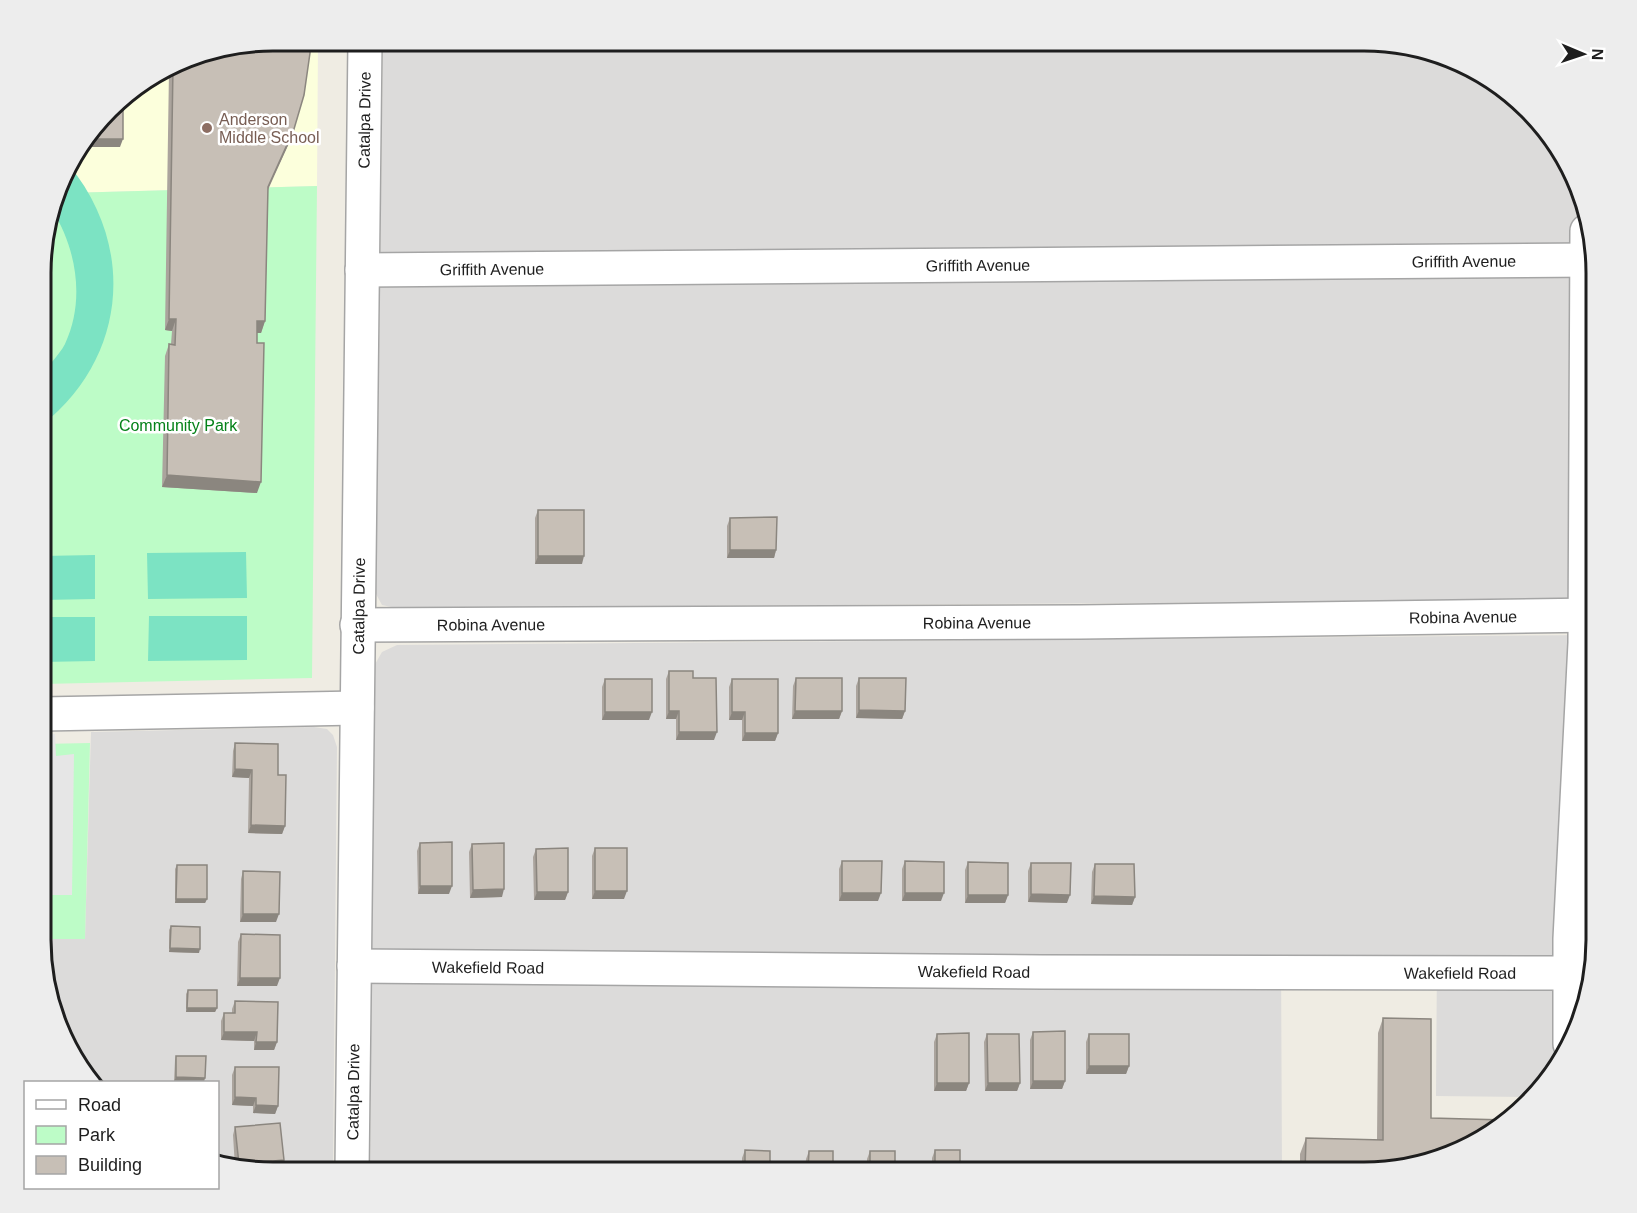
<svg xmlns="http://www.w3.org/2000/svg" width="1637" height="1213" font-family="Helvetica,sans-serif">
<rect width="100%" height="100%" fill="#efece3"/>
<path fill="#dcdbda" d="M383,41h996l74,17 64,40 56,73 23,102v327l-1200,8 -14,-3 -6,-11z
M1596,635v320l-17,74 -40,64 -6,4 -97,-1 1,-139 -156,-1 1,216h-912l4,-506 8,-14 15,-7z
M314,727l13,2 6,6 4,12 -4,425h-75l-40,-9v-81h-123l-30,-39 -24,-88v-16h44l6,-207z"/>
<path fill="#fcffdc" d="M273,41h45l-1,145 -251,7v-20l6,-16 48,-59 78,-45z"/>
<path fill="#bdfcc7" d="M66,173v20l251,-7 -5,492 -270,6 1,-442z
M90,743l-5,196h-44v-195z"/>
<path fill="#7ce3c3" d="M69,165c68,83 57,194 -27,260 0,-14 -3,-32 0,-46 3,-12 17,-23 23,-35 20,-43 12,-93 -12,-133z
M246,552l1,46 -99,1 -1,-46z
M95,555v44l-53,1v-44z
M149,616h98v44l-99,1z
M42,617h53v44l-53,1z"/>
<path fill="#e6e6e6" d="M55,734l1,22 18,-2 -2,141h-22v24h-9v-184z"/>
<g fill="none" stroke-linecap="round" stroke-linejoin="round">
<g stroke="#a5a5a5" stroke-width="36">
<g id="minor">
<path id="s1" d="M362,270l1231,-10"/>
<path id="s2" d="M357,625l723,-3 516,-7"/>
<path d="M42,714l315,-6"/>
<path id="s3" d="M354,966l688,6 550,1"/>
<path d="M1570,1044v-105l15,-296 2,-412"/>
<path id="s4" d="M352,1172l13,-1131"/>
</g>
</g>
<path stroke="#ff7f64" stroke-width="4" stroke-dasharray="3 3" stroke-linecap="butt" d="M312,41l15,7"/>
<use href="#minor" stroke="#fff" stroke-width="33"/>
</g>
<path fill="#aba49d" d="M198,53l96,76 -4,12 -22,49 -3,131 -4,12h-4v160l-95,-6 3,-131 4,-12h2l1,-13 -7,-1 4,-260z
M538,510l44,54h-47v-46z
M730,518l46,32 -2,8h-47v-32z
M669,671l24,7 21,62h-38v-21h-10v-40z
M796,678l46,33 -3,8h-47l1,-33z
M859,678l46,33 -3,8 -46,-1v-32z
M605,679l44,41h-47v-33z
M732,679l46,54 -3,8h-33v-21h-13v-33z
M235,743l43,32 7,51 -3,8 -34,-1 1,-55 -17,-1 1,-26z
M420,843l29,51h-31l-1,-43z
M472,844l30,53 -32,1 -1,-46z
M595,848l29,51h-32v-43z
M536,849l32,43 -3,8h-31l-1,-43z
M842,861l36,40h-39v-32z
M905,861l36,40h-39v-32z
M968,862l40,33 -3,8h-40v-33z
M1031,863l36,40 -39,-1v-31z
M1095,864l40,33 -3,8 -41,-1 1,-32z
M177,865l30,34 -2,4h-30v-34z
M243,871l33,51h-36l1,-43z
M171,926l28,27 -30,-1v-22z
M241,934l36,52h-40l1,-44z
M188,990l29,18 -2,4h-29v-18z
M235,1001l42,41 -3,8h-20v-9l-33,-1v-19l3,-8h8v-4z
M1383,1018l48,100 -67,55 -64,-1v-18l6,-16 71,2 1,-107z
M1033,1032l32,49 -3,8h-32v-49z
M937,1034l32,49 -3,8h-32v-49z
M987,1034l33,49 -3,8h-32l-1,-49z
M1089,1034l40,32 -3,8h-40v-32z
M176,1056l28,26 -30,-1 1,-21z
M235,1067l43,39 -3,8 -22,-1v-7l-21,-1v-30z
M235,1127l46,41 -28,3 -18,-4 -2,-32z
M745,1150l25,22h-28v-14z
M935,1150l25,22h-28v-14z
M809,1151l24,21h-28l1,-13z
M870,1151l25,21h-28v-13z"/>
<path fill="#8b867f" d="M294,129l-4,12 -27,58 5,-12z
M87,139h36l-3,8h-40z
M169,319h7l-4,12 -7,-1z
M257,321h8l-4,12h-9z
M167,475l94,7 -4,11 -95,-6z
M730,550h46l-2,8h-47z
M538,556h46l-2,8h-47z
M859,710l46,1 -3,8 -46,-1z
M669,711h10l-3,8h-10z
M795,711h47l-3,8h-47z
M605,712h47l-3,8h-47z
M732,712h13l-3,8h-13z
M679,732h38l-3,8h-38z
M745,733h33l-3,8h-33z
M235,769l17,1 -3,8 -17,-1z
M251,825l34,1 -3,8 -34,-1z
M420,886h32l-3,8h-31z
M504,889l-2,8 -32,1 3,-8z
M595,891h32l-3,8h-32z
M537,892h31l-3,8h-31z
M842,893h39l-3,8h-39z
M905,893h39l-3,8h-39z
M1031,894l39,1 -3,8 -39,-1z
M968,895h40l-3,8h-40z
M1094,896l41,1 -3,8 -41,-1z
M176,899h31l-2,4h-30z
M243,914h36l-3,8h-36z
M170,948l30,1 -1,4 -30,-1z
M240,978h40l-3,8h-40z
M187,1008h30l-2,4h-29z
M224,1032h33l-3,9 -33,-1z
M256,1042h21l-3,8h-20z
M1089,1066h40l-3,8h-40z
M176,1077l29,1 -1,4 -30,-1z
M1033,1081h32l-3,8h-32z
M937,1083h32l-3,8h-32z
M988,1083h32l-3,8h-32z
M235,1097l21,1 -3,8 -21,-1z
M256,1105l22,1 -3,8 -22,-1z
M284,1160l-3,8 -28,3 -15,-4 1,-3z"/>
<path fill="#c7bfb6" stroke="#8b867f" stroke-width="1.5" d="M273,40l37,1v12l-6,42 -10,34 -26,58 -3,134h-8v22h7l-3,139 -94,-7 2,-131 6,1 1,-26h-7l4,-252 25,-14z
M119,99h4v40h-36z
M538,510h46v46h-46z
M777,517l-1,33h-46v-32z
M669,671h24v7h23l1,54h-38v-21h-10z
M796,678h46v33h-47z
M859,678h47l-1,33 -46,-1z
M605,679h47v33h-47z
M732,679h46v54h-33v-21h-13z
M235,743l43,1v31h8l-1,51 -34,-1 1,-55 -17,-1z
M452,842v44h-32v-43z
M504,843v46l-31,1 -1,-46z
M568,848v44h-31l-1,-43z
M595,848h32v43h-32z
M842,861h40l-1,32h-39z
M905,861l39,1v31h-39z
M968,862l40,1v32h-40z
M1031,863h40l-1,32 -39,-1z
M1095,864h39l1,33 -41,-1z
M177,865h30v34h-31z
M243,871l37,1 -1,42h-36z
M171,926l29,1v22l-30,-1z
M241,934l39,1v43h-40z
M188,990h29v18h-30z
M235,1001l43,1 -1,40h-21l1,-10h-33v-19h11z
M1383,1018l48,1v99l73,2 -38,29 -102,24 -59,-1 1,-34 77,2z
M1065,1031v50h-32v-49z
M969,1033v50h-32v-49z
M987,1034h32l1,49h-32z
M1089,1034h40v32h-40z
M176,1056h30l-1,22 -29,-1z
M235,1067h44l-1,39 -22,-1v-7l-21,-1z
M280,1123l4,37 -45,4 -4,-37z
M745,1150l25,1v21h-25z
M935,1150h25v22h-25z
M809,1151h24v21h-25z
M870,1151h25v21h-25z"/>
<circle fill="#8d6e63" stroke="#fff" stroke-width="2" cx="207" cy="128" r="6"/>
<g text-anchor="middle" stroke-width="5" stroke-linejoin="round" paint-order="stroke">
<g font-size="16" fill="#785e54" stroke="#fff" text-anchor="start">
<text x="219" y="125">Anderson<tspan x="219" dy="18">Middle School</tspan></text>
</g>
<g font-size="16" fill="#1e1e1e" stroke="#fff">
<text dy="6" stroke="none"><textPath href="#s4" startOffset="1052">Catalpa Drive</textPath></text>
<text dy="6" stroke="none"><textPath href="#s1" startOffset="1102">Griffith Avenue</textPath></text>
<text dy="6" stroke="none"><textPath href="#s1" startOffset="616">Griffith Avenue</textPath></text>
<text dy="6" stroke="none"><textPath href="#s1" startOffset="130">Griffith Avenue</textPath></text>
<text dy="6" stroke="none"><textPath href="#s4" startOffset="566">Catalpa Drive</textPath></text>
<text dy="6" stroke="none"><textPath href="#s2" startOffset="1106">Robina Avenue</textPath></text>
<text dy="6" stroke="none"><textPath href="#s2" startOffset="620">Robina Avenue</textPath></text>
<text dy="6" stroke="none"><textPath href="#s2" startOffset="134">Robina Avenue</textPath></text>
<text dy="6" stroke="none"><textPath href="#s3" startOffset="134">Wakefield Road</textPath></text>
<text dy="6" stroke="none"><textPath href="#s3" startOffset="620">Wakefield Road</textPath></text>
<text dy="6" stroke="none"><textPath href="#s3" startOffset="1106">Wakefield Road</textPath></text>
<text dy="6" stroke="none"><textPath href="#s4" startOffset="80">Catalpa Drive</textPath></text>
</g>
<g font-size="16" fill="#058219" stroke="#fff">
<text x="178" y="431">Community Park</text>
</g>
</g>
<path d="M0 0H1637V1213H0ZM273 51H1364A222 222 0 0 1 1586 273V940A222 222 0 0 1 1364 1162H273A222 222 0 0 1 51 940V273A222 222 0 0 1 273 51Z" fill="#ededed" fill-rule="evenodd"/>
<path fill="none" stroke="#1e1e1e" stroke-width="3" d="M273 51H1364A222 222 0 0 1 1586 273V940A222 222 0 0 1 1364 1162H273A222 222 0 0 1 51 940V273A222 222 0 0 1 273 51Z"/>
<rect x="24" y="1081" width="195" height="108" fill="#ffffff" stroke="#a5a5a5" stroke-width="1.5"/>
<rect x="36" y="1100" width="30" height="9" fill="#ffffff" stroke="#a5a5a5" stroke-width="1.5"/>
<text x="78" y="1111" font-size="18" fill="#1e1e1e">Road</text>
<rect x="36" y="1126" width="30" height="18" fill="#bdfcc7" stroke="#a5a5a5" stroke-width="1.5"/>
<text x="78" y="1141" font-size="18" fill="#1e1e1e">Park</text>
<rect x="36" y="1156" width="30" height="18" fill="#c7bfb6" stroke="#a5a5a5" stroke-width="1.5"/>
<text x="78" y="1171" font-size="18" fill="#1e1e1e">Building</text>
<g transform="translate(1583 54) rotate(92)" stroke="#ffffff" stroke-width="4.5" paint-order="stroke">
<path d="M0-4.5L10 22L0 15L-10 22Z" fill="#1e1e1e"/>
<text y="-9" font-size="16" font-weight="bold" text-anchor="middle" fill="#1e1e1e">N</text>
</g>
</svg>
